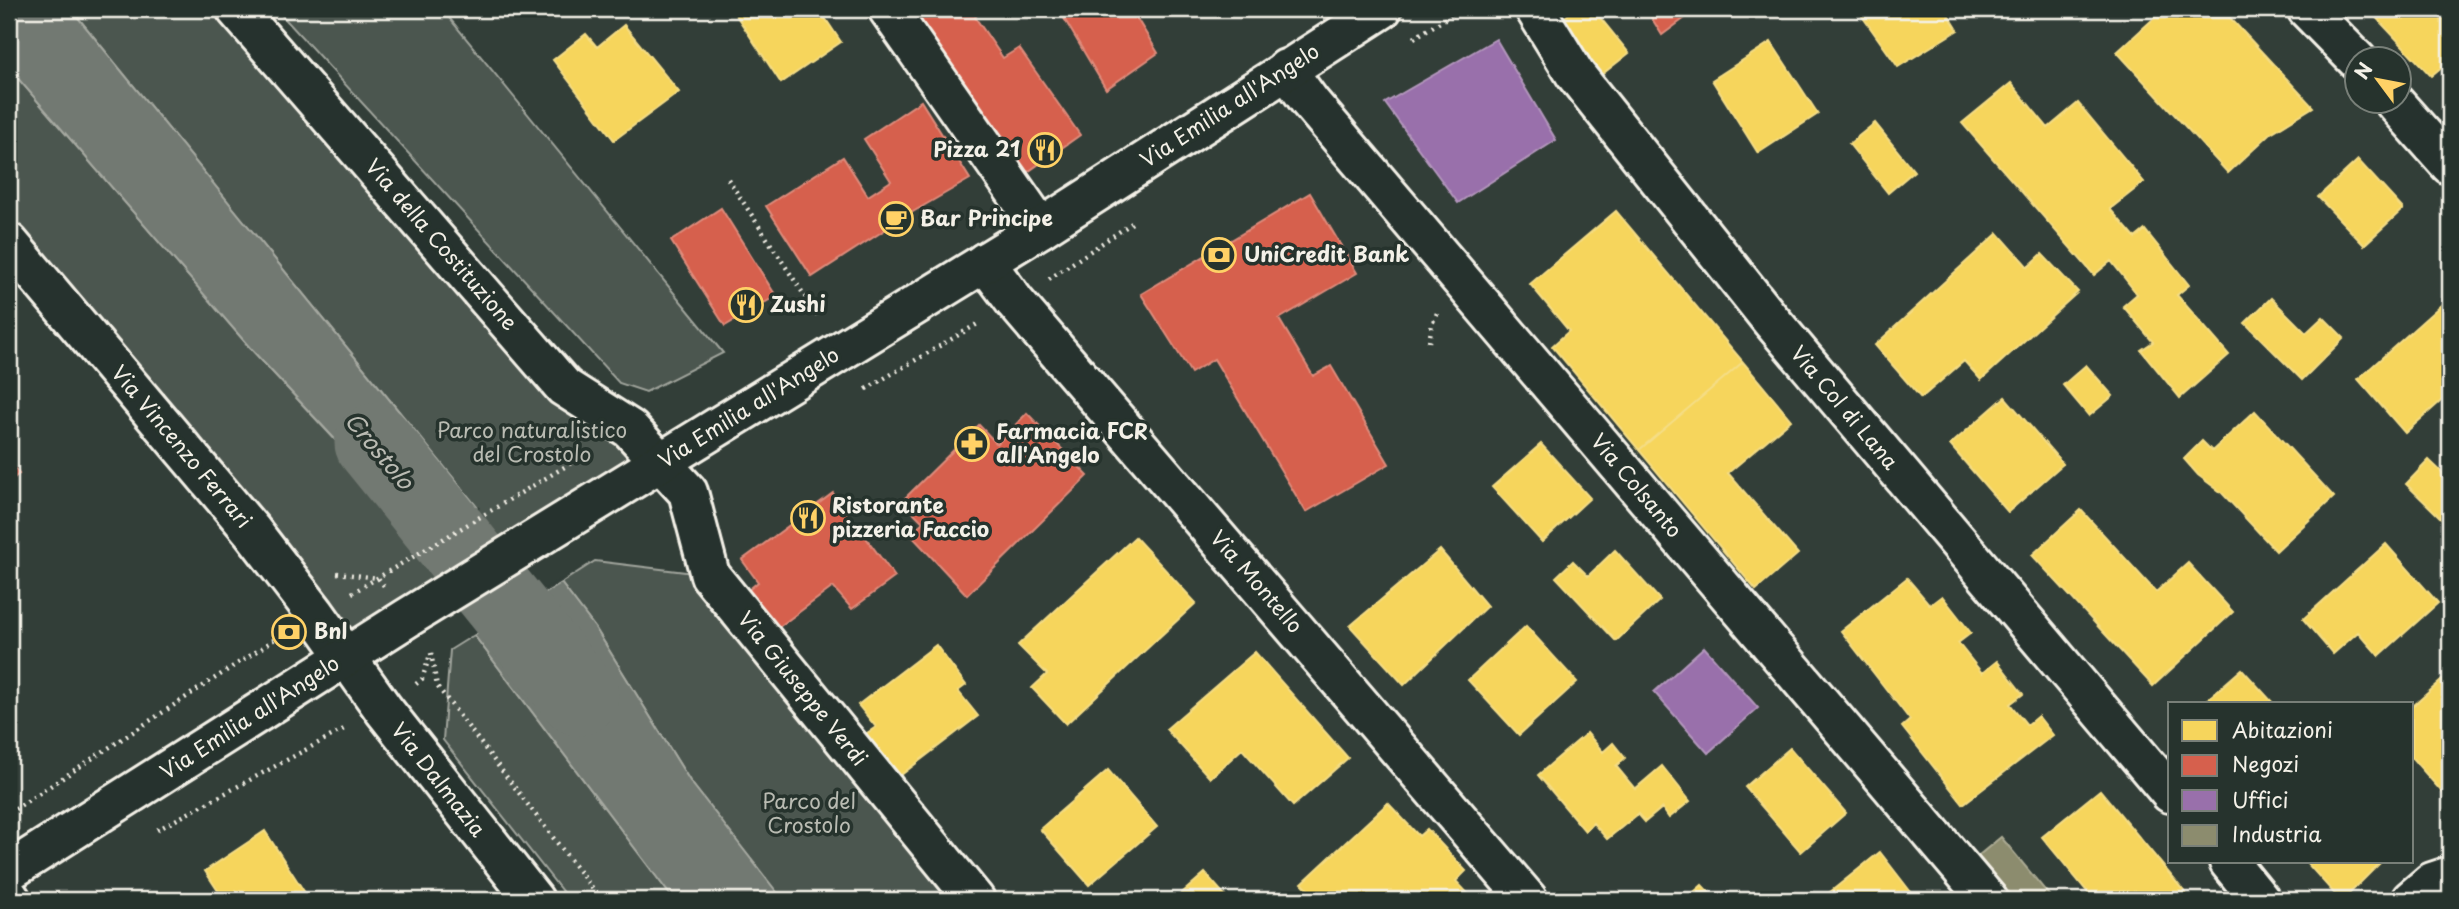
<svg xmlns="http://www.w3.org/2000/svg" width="2459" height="909" font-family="'Playpen Sans',sans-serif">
<rect width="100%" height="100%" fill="#323e38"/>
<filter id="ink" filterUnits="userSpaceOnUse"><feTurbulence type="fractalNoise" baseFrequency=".0143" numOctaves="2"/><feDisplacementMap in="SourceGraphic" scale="14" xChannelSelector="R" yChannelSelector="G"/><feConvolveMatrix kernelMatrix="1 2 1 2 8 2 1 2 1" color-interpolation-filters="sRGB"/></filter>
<g filter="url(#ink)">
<path fill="#4c564f" stroke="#a0a49c" stroke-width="2" d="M71,9h181l409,453 -316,195 -336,-414v-175l242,281 175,189 51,-31z
M276,9h166l281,344 -77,39 -27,-9z
M595,561l115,14 265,325h-193l-92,-119 -94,-152 -35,-46z
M474,635l200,265h-105l-126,-160 7,-90z"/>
<path fill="#727972" stroke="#a6a9a1" stroke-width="2" d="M9,9h62l406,498 -50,31 -176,-189 -242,-281z
M561,583l35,46 94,152 93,119h-109l-200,-265z"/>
<path fill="#323e38" d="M480,506l-1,4 -51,31 -5,-1z
M561,579l2,2 -92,55 2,-4z"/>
<path fill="#f6d55c" stroke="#f5dd86" stroke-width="2" d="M732,9h87l22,33 -60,41z
M1570,9h29l-1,6 31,38 -33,26 -44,-52 18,-14z
M1857,9h88l13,21 -60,37z
M2164,9h58l91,98 -42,26 -43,40 -111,-121z
M2368,9h82v51l-19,16z
M624,25l55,67 -65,48 -61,-80 33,-26 11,13z
M1771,42l47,72 -60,39 -46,-73z
M2011,83l37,45 30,-25 66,79 -34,27 25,29 10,-8 44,55 -12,10 52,60 -49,43 -39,-48 12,-8 -30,-36 14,-12 -26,-33 -17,14 -132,-152z
M1875,123l39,48 -26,22 -39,-49z
M2358,160l45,49 -39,36 -46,-48z
M1616,211l127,151 -104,88 -87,-104 17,-15 -39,-47z
M1998,233l30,34 14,-13 36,38 -97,88 -17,-19 -43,37 -46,-53z
M2450,297v96l-45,40 -47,-54z
M2271,298l35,35 17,-16 21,21 -42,42 -57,-57z
M1743,362l48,58 -63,53 70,81 -42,36 -117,-140z
M2086,365l27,31 -24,20 -26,-31z
M2005,397l58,67 -55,48 -58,-67z
M2255,411l79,86 -58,54 -54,-58 -24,-18 -14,-16 18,-18 10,10z
M1541,444l49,54 -48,44 -50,-55z
M2429,460l21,20v34l-6,7 -38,-37z
M2081,510l75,82 32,-29 45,49 -80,74 -121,-131z
M1135,537l61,66 -130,121 -34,-36 15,-14 -29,-29z
M2386,544l52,59 -59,53 -21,-24 -25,22 -30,-35z
M1440,550l47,56 -83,79 -54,-59z
M1615,550l45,50 -44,41 -60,-64 17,-16 15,15z
M1907,578l23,27 12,-9 29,37 -13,10 24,30 15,-12 26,33 -13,10 17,21 11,-9 15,19 -90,69 -61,-77 8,-7 -69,-89z
M1526,626l51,56 -58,53 -51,-55z
M936,645l30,40 -8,6 20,25 -81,62 -33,-43 12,-8 -18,-22z
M1255,652l93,106 -55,48 -51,-57 -32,29 -44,-49z
M2242,669l32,35h-72z
M2450,673v128l-38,-43v-51z
M1587,733l16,19 10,-9 12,15 -9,8 19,23 27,-23 28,35 -21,17 -7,-10 -17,14 -7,-8 -31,25 -14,-16 -8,8 -47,-56z
M1790,748l56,65 -45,39 -56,-65z
M1108,770l49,57 -68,58 -49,-56z
M2100,790l73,88 18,22h-97l-52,-63z
M1388,803l31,33 8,-7 39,42 -10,10 18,19h-156l-16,-17z
M265,831l40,62 -12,7h-69l-19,-29z
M1880,852l37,48h-91l-2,-3z
M2306,862h75l-38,38h-3z
M1205,873l24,27h-55z
M1702,885l14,15h-31z"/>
<path fill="#d6604d" stroke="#df8c7c" stroke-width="2" d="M905,9h78l-8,8 28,41 16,-10 61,87 -58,41z
M1074,9h57l27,44 -52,36 -44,-74z
M1646,9h51l-35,26z
M921,101l49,78 -59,34 -99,64 -46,-71 77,-49 25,39 23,-15 -27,-42z
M1310,193l47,80 -78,46 34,57 18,-10 58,98 -83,48 -92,-153 -23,14 -50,-79z
M721,208l55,88 -51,30 -54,-85z
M1027,413l61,63 -121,119 -57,-61 13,-12 -21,-21 77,-76 18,19z
M9,460l10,14 -10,8z
M833,493l62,84 -43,32 -19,-22 -65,48 -28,-38 18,-15 -16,-22z"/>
<path fill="#9970ab" stroke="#b497bd" stroke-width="2" d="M1496,39l60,101 -98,63 -73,-100z
M1704,647l54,61 -50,45 -54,-61z"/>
<path fill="#8c8c6e" stroke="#abaa93" stroke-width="2" d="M2001,837l52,63h-38l-37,-44z"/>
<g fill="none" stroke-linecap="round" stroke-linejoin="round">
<path stroke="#727972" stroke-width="79" d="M374,443l205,253"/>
<g stroke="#f4f1e8" stroke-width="44">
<path id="minor" d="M236,9l328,378 66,42 58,63 22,83 265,325
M888,9l153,219
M1535,9l40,65 195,245 400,474
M2307,9l51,52
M1286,69l24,33 678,798
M2394,102l56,63
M985,262l30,40 513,598
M2229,862l31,38
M9,897l2,3
M2411,900l21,-18 18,-6"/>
</g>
<g stroke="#f4f1e8" stroke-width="44">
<path id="tertiary" d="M9,243l243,288 63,82 69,97 150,190"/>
</g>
<g stroke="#f4f1e8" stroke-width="44">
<path id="secondary" d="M9,871l398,-253 634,-390 341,-219"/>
</g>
<path stroke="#f4f1e8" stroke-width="4.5" stroke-dasharray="2 5" stroke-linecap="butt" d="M1414,38l47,-29
M728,179l90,137
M9,191l8,10
M1049,279l83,-56
M1429,342l3,-18 5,-11
M866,389l113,-66
M337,573l41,5 6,8
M352,593l236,-140
M431,653l6,33 164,214
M416,684l6,-5 8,-24
M9,813l272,-178
M157,830l189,-102"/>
<use href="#minor" stroke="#26332d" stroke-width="38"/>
<use href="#tertiary" stroke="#26332d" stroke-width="38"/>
<use href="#secondary" stroke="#26332d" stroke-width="38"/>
</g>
</g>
<defs>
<g id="restaurant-ring" transform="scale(1.75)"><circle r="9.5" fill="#26332d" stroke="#ffd166" stroke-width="1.5"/><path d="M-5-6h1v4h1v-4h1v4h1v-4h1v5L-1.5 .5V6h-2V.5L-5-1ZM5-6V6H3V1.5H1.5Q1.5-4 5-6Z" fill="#ffd166"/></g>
<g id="cafe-ring" transform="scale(1.75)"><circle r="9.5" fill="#26332d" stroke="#ffd166" stroke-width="1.5"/><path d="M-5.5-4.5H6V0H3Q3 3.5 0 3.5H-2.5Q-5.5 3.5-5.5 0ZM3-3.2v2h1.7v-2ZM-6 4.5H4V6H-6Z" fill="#ffd166"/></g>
<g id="bank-ring" transform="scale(1.75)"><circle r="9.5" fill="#26332d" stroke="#ffd166" stroke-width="1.5"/><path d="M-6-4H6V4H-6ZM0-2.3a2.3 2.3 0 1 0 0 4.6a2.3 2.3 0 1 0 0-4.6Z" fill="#ffd166"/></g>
<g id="pharmacy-ring" transform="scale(1.75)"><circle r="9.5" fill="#26332d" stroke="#ffd166" stroke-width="1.5"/><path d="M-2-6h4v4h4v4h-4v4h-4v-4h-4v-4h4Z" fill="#ffd166"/></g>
</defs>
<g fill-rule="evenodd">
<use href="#restaurant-ring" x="1045" y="150"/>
<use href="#cafe-ring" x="896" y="219"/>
<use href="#bank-ring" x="1219" y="255"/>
<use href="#restaurant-ring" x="746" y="305"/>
<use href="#pharmacy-ring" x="972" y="444"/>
<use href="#restaurant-ring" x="808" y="518"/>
<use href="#bank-ring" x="289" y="632"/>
</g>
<g text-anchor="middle" stroke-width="7" stroke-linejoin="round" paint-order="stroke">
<g font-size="21" fill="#f4f1e8" stroke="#26332d">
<text transform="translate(1230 106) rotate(-33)" y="7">Via Emilia all'Angelo</text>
<text transform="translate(441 245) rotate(49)" y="7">Via della Costituzione</text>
<text transform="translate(749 408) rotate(-32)" y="7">Via Emilia all'Angelo</text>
<text transform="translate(1844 408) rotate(50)" y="7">Via Col di Lana</text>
<text transform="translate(181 447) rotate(50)" y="7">Via Vincenzo Ferrari</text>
<text transform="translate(1636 486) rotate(50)" y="7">Via Colsanto</text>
<text transform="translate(1256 582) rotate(49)" y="7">Via Montello</text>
<text transform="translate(802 689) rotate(51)" y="7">Via Giuseppe Verdi</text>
<text transform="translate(250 718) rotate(-33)" y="7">Via Emilia all'Angelo</text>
<text transform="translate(438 780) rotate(52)" y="7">Via Dalmazia</text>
</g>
<g font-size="21" font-weight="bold" fill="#f4f1e8" stroke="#26332d" text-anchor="start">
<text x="1020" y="157" text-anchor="end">Pizza 21</text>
<text x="920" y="226">Bar Principe</text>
<text x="1244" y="262">UniCredit Bank</text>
<text x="770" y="312">Zushi</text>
<text x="996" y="439">Farmacia FCR<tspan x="996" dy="24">all'Angelo</tspan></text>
<text x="832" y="513">Ristorante<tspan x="832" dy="24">pizzeria Faccio</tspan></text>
<text x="314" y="639">Bnl</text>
</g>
<g font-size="21" fill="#b9bbb2" stroke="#26332d">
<text x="532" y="438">Parco naturalistico<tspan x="532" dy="24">del Crostolo</tspan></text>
<text x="809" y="809">Parco del<tspan x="809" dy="24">Crostolo</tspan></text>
</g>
<g font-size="23" font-style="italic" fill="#babbb3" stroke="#26332d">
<text transform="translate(379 451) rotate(50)" y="8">Crostolo</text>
</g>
</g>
<rect width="2459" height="909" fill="none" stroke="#26332d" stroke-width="35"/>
<rect x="18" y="18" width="2424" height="874" fill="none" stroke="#f4f1e8" stroke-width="2.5" filter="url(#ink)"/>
<rect x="2168" y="702" width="245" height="161" fill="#26332d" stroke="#787f78" stroke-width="2"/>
<rect x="2182" y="720" width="35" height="21" fill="#f6d55c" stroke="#787f78" stroke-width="2"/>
<text x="2232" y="738" font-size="21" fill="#f4f1e8">Abitazioni</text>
<rect x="2182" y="755" width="35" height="21" fill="#d6604d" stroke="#787f78" stroke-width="2"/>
<text x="2232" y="772" font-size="21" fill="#f4f1e8">Negozi</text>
<rect x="2182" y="790" width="35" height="21" fill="#9970ab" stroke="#787f78" stroke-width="2"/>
<text x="2232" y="808" font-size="21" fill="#f4f1e8">Uffici</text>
<rect x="2182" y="825" width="35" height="21" fill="#8c8c6e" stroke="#787f78" stroke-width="2"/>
<text x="2232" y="842" font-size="21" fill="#f4f1e8">Industria</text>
<g transform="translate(2378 80) rotate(302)"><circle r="33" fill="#26332d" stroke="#787f78" stroke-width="2"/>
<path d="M0-5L12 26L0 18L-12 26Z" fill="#ffd166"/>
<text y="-10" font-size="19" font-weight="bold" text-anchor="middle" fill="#f4f1e8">N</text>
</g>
</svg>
